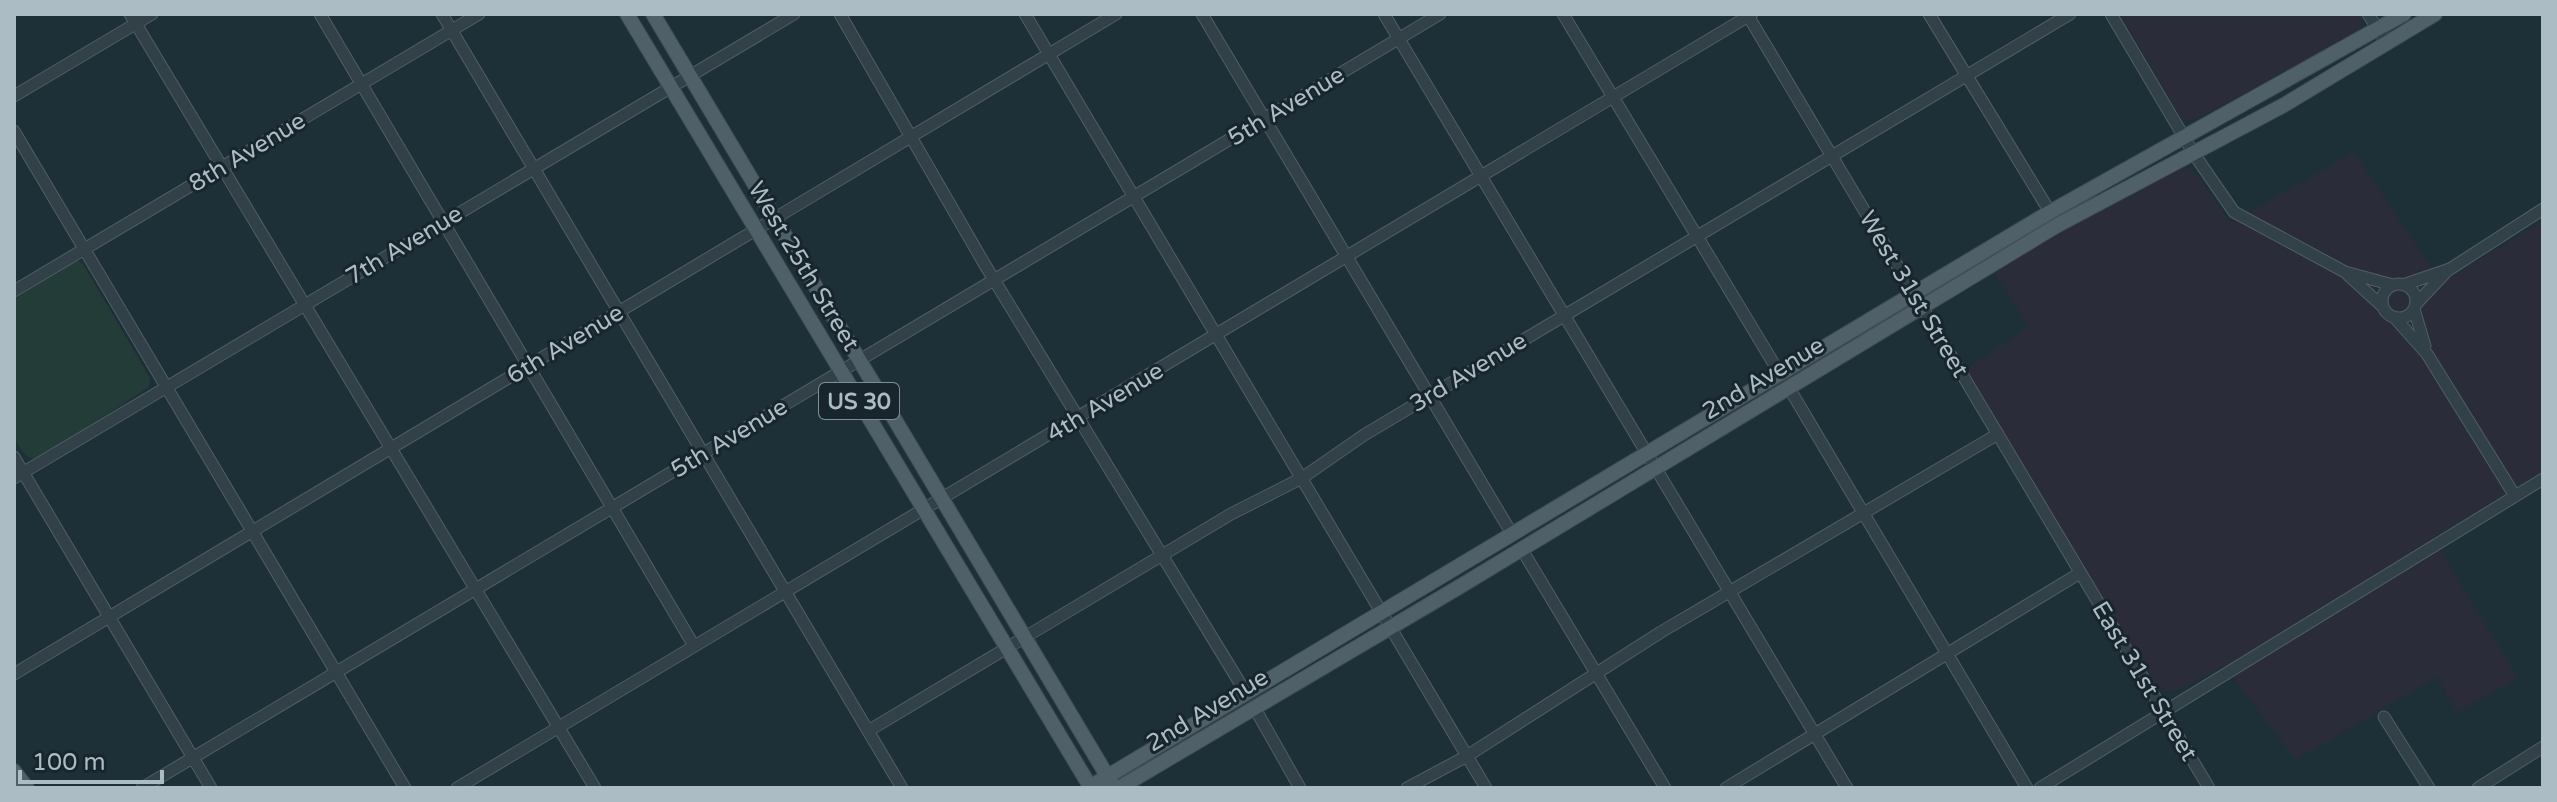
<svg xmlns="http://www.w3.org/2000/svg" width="2557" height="802" font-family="'Varela Round',sans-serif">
<rect width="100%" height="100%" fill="#1e3037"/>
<path fill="#2a2c39" d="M2120,14h240l2,3 -3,15 -164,88h-13z
M2354,152l88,131 101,-62v250l-110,67 85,140 -61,35 -20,-36 -141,83 -72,-94 -45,24 -15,1 -9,-7 -194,-311 68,-46 -35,-56 106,-64 86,-40 9,5 36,51z"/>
<path fill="#233c37" d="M77,260l6,4 67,114 -1,9 -109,71c-15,3 -19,-9 -26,-21v-138z"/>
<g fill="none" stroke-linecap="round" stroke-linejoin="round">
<g stroke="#4f5f66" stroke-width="13">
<path id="minor" d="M130,14l465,774
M320,14l374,632
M442,14l460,774
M840,14l145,251 261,428
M1025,14l461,774
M1202,14l310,520
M1384,14l463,774
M1563,14l217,360
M1747,14l462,774
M1929,14l121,198
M2111,14l83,140 40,58 111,60 48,13
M2368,14l19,29
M14,96l138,-82
M14,131l391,657
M2348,275l34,31
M2382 301a17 17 0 1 1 34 0a17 17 0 1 1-34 0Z
M2403,285l47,-16 93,-60
M14,291l465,-277
M2416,304l33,-35
M2414,309l11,37
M2394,317l33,37 88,142
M1789,388l238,400
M14,457l197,331
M14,478l780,-464
M1521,548l144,240
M14,674l1102,-660
M1254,707l46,81
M2384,717l45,71
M868,731l363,-217 71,-36 62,-43 706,-421
M142,788l1298,-774
M457,788l1295,-774
M1407,788l60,-32 194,-124 337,-198
M1726,788l354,-215
M2040,788l503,-309
M2478,788l65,-41"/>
</g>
<g stroke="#3e4d54" stroke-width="16">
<path id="major" d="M627,14l464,774
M653,14l459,770
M14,771l13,17
M1088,788l962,-576 354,-198
M1119,788l340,-201 597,-361 228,-121 151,-91"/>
</g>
<use href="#minor" stroke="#324148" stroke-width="11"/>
<use href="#major" stroke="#4f6068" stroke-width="14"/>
</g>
<g text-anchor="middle" stroke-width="6" stroke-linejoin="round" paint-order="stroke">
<rect fill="#18252c" stroke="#808f97" stroke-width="2" x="819" y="383" width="80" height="36" rx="6"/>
<g font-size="22" font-weight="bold" fill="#acbcc5">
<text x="859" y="409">US 30</text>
</g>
<g font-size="24" fill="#acbcc5" stroke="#18252c">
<text transform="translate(1286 106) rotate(-31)" y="8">5th Avenue</text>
<text transform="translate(247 152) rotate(-31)" y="8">8th Avenue</text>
<text transform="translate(404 245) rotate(-31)" y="8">7th Avenue</text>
<text transform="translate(804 266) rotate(59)" y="8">West 25th Street</text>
<text transform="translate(1914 294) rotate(59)" y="8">West 31st Street</text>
<text transform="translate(565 344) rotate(-31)" y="8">6th Avenue</text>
<text transform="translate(1468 372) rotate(-31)" y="8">3rd Avenue</text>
<text transform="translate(1763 378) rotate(-31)" y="8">2nd Avenue</text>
<text transform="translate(1105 402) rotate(-31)" y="8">4th Avenue</text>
<text transform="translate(729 438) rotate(-31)" y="8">5th Avenue</text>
<text transform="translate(2145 681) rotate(59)" y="8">East 31st Street</text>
<text transform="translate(1207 710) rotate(-31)" y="8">2nd Avenue</text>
</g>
</g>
<rect width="2557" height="802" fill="none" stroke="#acbcc5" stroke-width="32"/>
<path d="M20 770v12h142v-12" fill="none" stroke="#acbcc5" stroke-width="4"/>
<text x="32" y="770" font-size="24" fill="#acbcc5" stroke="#18252c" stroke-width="6" paint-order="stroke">100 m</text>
</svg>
